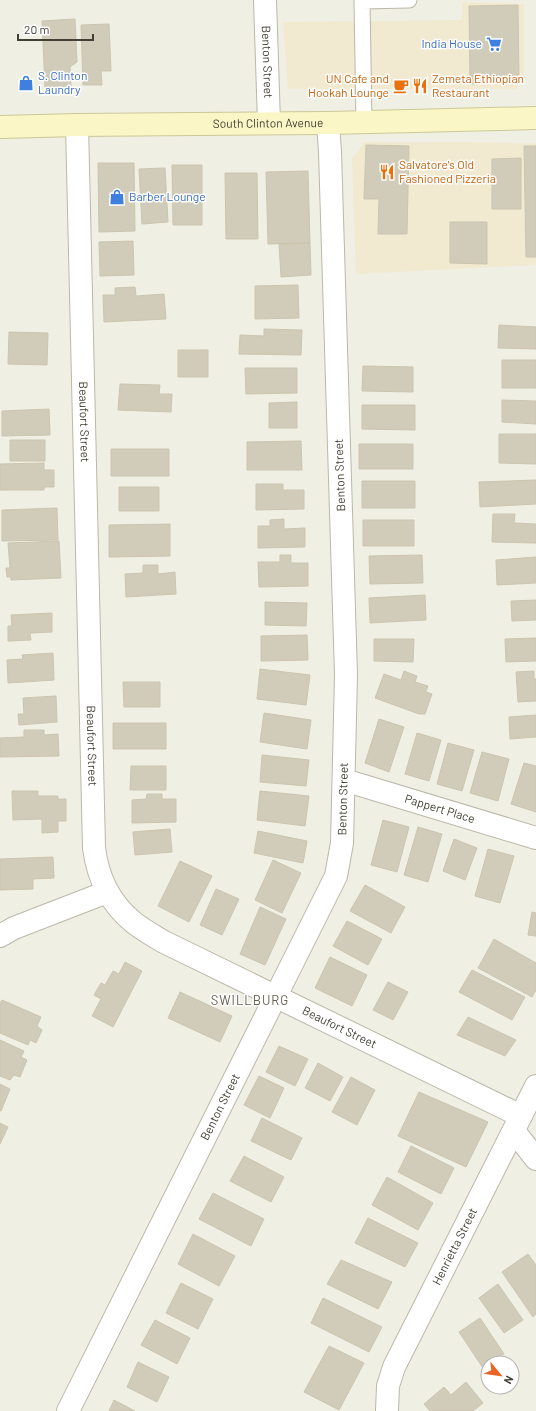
<svg xmlns="http://www.w3.org/2000/svg" width="536" height="1411" font-family="Barlow,sans-serif">
<rect width="100%" height="100%" fill="#f0efe4"/>
<path fill="#f1e9d0" d="M462,2l62,2v76l-8,9h-228l-5,-67 179,-2z
M365,142l171,1v122l-180,9 -4,-116z"/>
<path fill="#d1ccba" stroke="#cbc5ae" d="M518,5l1,78 -49,1 -1,-78z
M75,19l2,43 -7,5 1,19 -26,1 -3,-66z
M109,24l2,47h-10l1,14h-19l-2,-60z
M366,145l43,1 -2,88h-29l1,-35h-15z
M524,146h12v111h-10z
M521,158v51h-29v-50z
M98,163h36l1,68 -36,1z
M172,165h30v60h-29z
M165,168l3,54 -26,2 -3,-55z
M308,171l2,72 -42,1 -2,-72z
M225,173h32l1,66h-32z
M450,222h37v42l-37,-1z
M133,241l1,34 -34,1 -1,-34z
M310,243l1,32 -30,2 -2,-33z
M298,285l1,33 -44,1v-33z
M135,287l1,9 28,-2 2,25 -62,3 -1,-27h12v-7z
M499,325l37,2v22l-38,-1z
M264,329l38,1 -1,25 -62,-1 1,-19 24,1z
M9,332l39,1 -1,32 -39,-1z
M178,350h30v27h-30z
M502,360h34v28h-34z
M363,366l50,1v25l-51,-1z
M245,368h52v25l-51,1z
M120,384l40,1 -1,9h13l-1,18 -53,-2z
M502,400l34,1v23l-34,-2z
M297,402v26h-28v-25z
M362,405h53v25l-53,-1z
M49,409l1,26 -48,1v-25z
M499,434h37v30l-37,-1z
M10,440h35v21h-35z
M301,441l1,29h-55v-28z
M359,444h54v25h-54z
M111,449h58v27h-58z
M44,463v7h10v17h-10v3h-44v-26z
M536,480v24l-56,3 -1,-25z
M362,481h53v27h-53z
M256,484h27v6h21v19l-48,1z
M119,487h40v24h-40z
M57,508l1,32 -56,1v-31z
M493,514h22l-1,9 22,1v19l-44,-1z
M284,519v10l21,-1v19l-47,1v-22h12v-6z
M363,520h51v26h-51z
M170,524v32l-61,1v-32z
M59,541l2,37 -50,2v-3h-4l-1,-9h4l-2,-25z
M280,555h11v8h17v23l-49,1 -1,-25h22z
M422,555l1,28 -53,1 -1,-28z
M536,557v26l-39,2 -1,-25z
M143,565h15v9l17,-2 1,22 -50,3 -1,-23 18,-1z
M425,595l1,25 -56,3 -1,-25z
M536,600v20l-24,1 -1,-20z
M265,602l42,1 -1,23 -41,-1z
M52,613v19l-22,1 1,7 -23,1v-15h4l-1,-11z
M307,635l1,25 -47,1v-25z
M536,638v23l-30,1 -1,-23z
M374,639h40l-1,23 -39,-1z
M53,653l1,27 -46,3 -1,-23 16,-1 -1,-4z
M260,669l50,6 -4,30 -49,-6z
M404,671l13,5 -2,6 13,4 -2,6 6,2 -7,20h-6l-44,-16 9,-24 17,6z
M534,671v8h2v22l-18,1 -2,-30z
M123,682h37v25h-36z
M56,696l1,26 -38,3 -1,-11h6l-1,-16z
M264,713l47,7 -4,29 -47,-7z
M536,715v22l-26,2 -1,-22z
M379,719l25,8 -15,45 -24,-9z
M113,723h53v26h-53z
M24,730h20v5l14,-1 1,22 -59,1v-19l24,-1z
M417,733l24,7 -12,41 -24,-7z
M448,743l26,7 -12,41 -25,-7z
M482,752l27,7 -11,42 -28,-8z
M262,755l47,5 -3,26 -46,-4z
M524,763l12,3v46l-25,-8z
M131,766h35v24h-36z
M12,791h26v5h20v3h8v22h-8v11l-16,1v-14l-29,1z
M260,791l49,5 -4,30 -48,-6z
M147,794h15v5h14v23l-44,1v-23l14,-1z
M383,820l26,7 -12,45 -26,-7z
M418,827l24,7 -14,48 -24,-7z
M170,829l2,23 -37,3 -2,-23z
M258,831l49,10 -4,22 -49,-10z
M454,839l23,9 -12,32 -22,-9z
M488,849l26,7 -14,47 -25,-7z
M53,857l1,21 -21,1v10l-33,1v-31z
M273,860l28,13 -19,40 -27,-13z
M180,861l32,15 -23,46 -31,-16z
M365,885l40,22 -14,26 -41,-22z
M216,889l23,10 -17,36 -22,-10z
M260,907l26,12 -21,46 -25,-11z
M532,912l4,1v23l-8,-1z
M347,921l35,18 -14,26 -35,-19z
M494,939l42,24v27l-4,7 -54,-29z
M330,957l37,18 -15,31 -37,-18z
M125,962l17,9 -29,56 -21,-11 9,-17 -7,-4 7,-12 4,2 8,-14 6,3z
M472,970l53,27 -13,23 -53,-28z
M388,982l20,10 -15,28 -20,-10z
M180,992l52,24 -12,26 -52,-24z
M2,1000l39,17 -4,9 5,4 -6,13 -6,-3 -2,5 -28,-12v-30z
M468,1017l48,23 -11,16 -48,-21z
M0,1040l24,11 -3,6 6,3 -7,17 -6,-2 -4,5 -10,-4z
M279,1046l29,13 -13,27 -29,-14z
M318,1063l25,14 -13,24 -25,-13z
M259,1076l25,12 -14,30 -26,-13z
M351,1077l24,13 -18,35 -25,-13z
M0,1084l10,5 -9,22h-1z
M419,1092l69,30 -22,45 -68,-31z
M262,1118l40,20 -11,22 -40,-19z
M0,1123l8,4 -8,17z
M411,1146l43,22 -13,26 -43,-22z
M244,1156l40,21 -13,25 -41,-21z
M387,1177l46,26 -15,27 -46,-25z
M213,1193l51,26 -13,27 -52,-27z
M368,1218l50,25 -13,24 -50,-24z
M193,1234l42,22 -16,30 -41,-22z
M528,1254l8,11v49l-3,3 -31,-45z
M341,1260l51,22 -14,27 -51,-25z
M181,1283l32,16 -15,30 -32,-16z
M498,1284l25,36 -19,13 -25,-35z
M323,1298l59,29 -13,25 -58,-29z
M480,1318l24,36 -16,9 -5,5 -24,-36z
M155,1320l35,18 -13,26 -36,-19z
M329,1346l35,17 -25,47 -35,-18z
M138,1362l31,15 -12,25 -30,-15z
M466,1382l17,21 -10,8h-43l-6,-7 20,-17 7,8z
M114,1400l21,11h-26z"/>
<g fill="none" stroke-linecap="round" stroke-linejoin="round">
<g stroke="#bbb8a8" stroke-width="17">
<path id="lane" d="M364,122l-2,-121 47,-1"/>
</g>
<g stroke="#bbb8a8" stroke-width="24">
<g id="street">
<path id="s1" d="M265,0l4,123"/>
<path id="s2" d="M77,125l17,723c4,30 15,54 39,74 10,8 21,14 31,20l357,174"/>
<path id="s3" d="M344,780l192,58"/>
<path d="M0,936l14,-8 93,-36"/>
<path d="M514,1131l22,28"/>
<path id="s4" d="M68,1411l268,-535 6,-33 4,-168 -16,-523 -2,-29"/>
<path id="s5" d="M387,1411l1,-25 6,-19 142,-281"/>
</g>
</g>
<g stroke="#cdc897" stroke-width="24">
<g id="secondary">
<path id="s6" d="M0,127l77,-2 251,-2 208,-5"/>
</g>
</g>
<use href="#lane" stroke="#fff" stroke-width="15"/>
<use href="#street" stroke="#fff" stroke-width="22"/>
<use href="#secondary" stroke="#faf6c5" stroke-width="22"/>
</g>
<defs>
<g id="supermarket-bare" transform="scale(1.2)"><path d="M-6-5.5h2.5l.6 2H6L4.5 2H-2.5L-4.4-4H-6ZM-1.5 3.2a1.3 1.3 0 1 0 .1 0ZM3 3.2a1.3 1.3 0 1 0 .1 0Z" fill="#3f7fe0" stroke="#fff" stroke-width="2.5" paint-order="stroke"/></g>
<g id="shop-bare" transform="scale(1.2)"><path d="M-5-2.5h2.3a2.7 3.5 0 0 1 5.4 0H5L5.5 6h-11ZM-1.5-2.5h3a1.5 2.3 0 0 0-3 0Z" fill="#3f7fe0" stroke="#fff" stroke-width="2.5" paint-order="stroke"/></g>
<g id="cafe-bare" transform="scale(1.2)"><path d="M-5.5-4.5H6V0H3Q3 3.5 0 3.5H-2.5Q-5.5 3.5-5.5 0ZM3-3.2v2h1.7v-2ZM-6 4.5H4V6H-6Z" fill="#e8710a" stroke="#fff" stroke-width="2.5" paint-order="stroke"/></g>
<g id="restaurant-bare" transform="scale(1.2)"><path d="M-5-6h1v4h1v-4h1v4h1v-4h1v5L-1.5 .5V6h-2V.5L-5-1ZM5-6V6H3V1.5H1.5Q1.5-4 5-6Z" fill="#e8710a" stroke="#fff" stroke-width="2.5" paint-order="stroke"/></g>
</defs>
<g fill-rule="evenodd">
<use href="#supermarket-bare" x="494" y="44"/>
<use href="#shop-bare" x="26" y="83"/>
<use href="#cafe-bare" x="401" y="86"/>
<use href="#restaurant-bare" x="420" y="86"/>
<use href="#restaurant-bare" x="387" y="172"/>
<use href="#shop-bare" x="117" y="197"/>
</g>
<g text-anchor="middle" stroke-width="3" stroke-linejoin="round" paint-order="stroke">
<g font-size="12" fill="#366cbe" stroke="#fff" text-anchor="start">
<text x="482" y="48" text-anchor="end">India House</text>
<text x="38" y="80">S. Clinton<tspan x="38" dy="14">Laundry</tspan></text>
<text x="129" y="201">Barber Lounge</text>
</g>
<g font-size="12" fill="#423f35" stroke="#fff">
<text dy="4" stroke="none"><textPath href="#s1" startOffset="62">Benton Street</textPath></text>
<text dy="4" stroke="none"><textPath href="#s6" startOffset="268">South Clinton Avenue</textPath></text>
<text dy="4" stroke="none"><textPath href="#s2" startOffset="297">Beaufort Street</textPath></text>
<text transform="translate(340 475) rotate(-92)" y="4">Benton Street</text>
<text dy="4" stroke="none"><textPath href="#s2" startOffset="621">Beaufort Street</textPath></text>
<text dy="4" stroke="none"><textPath href="#s4" startOffset="676">Benton Street</textPath></text>
<text dy="4" stroke="none"><textPath href="#s3" startOffset="100">Pappert Place</textPath></text>
<text dy="4" stroke="none"><textPath href="#s2" startOffset="1041">Beaufort Street</textPath></text>
<text dy="4" stroke="none"><textPath href="#s4" startOffset="340">Benton Street</textPath></text>
<text dy="4" stroke="none"><textPath href="#s5" startOffset="180">Henrietta Street</textPath></text>
</g>
<g font-size="12" fill="#c56008" stroke="#fff" text-anchor="start">
<text x="389" y="83" text-anchor="end">UN Cafe and<tspan x="389" dy="14">Hookah Lounge</tspan></text>
<text x="432" y="83">Zemeta Ethiopian<tspan x="432" dy="14">Restaurant</tspan></text>
<text x="399" y="169">Salvatore's Old<tspan x="399" dy="14">Fashioned Pizzeria</tspan></text>
</g>
<g font-size="13" letter-spacing="1" fill="#645f4d" stroke="#fff">
<text x="250" y="1005">SWILLBURG</text>
</g>
</g>
<g transform="translate(500 1375) rotate(119)"><circle r="19" fill="#ffffff" stroke="#b3b2ae"/>
<path d="M0-3L7 15L0 10L-7 15Z" fill="#e96323"/>
<text y="-6" font-size="11" font-weight="bold" text-anchor="middle" fill="#423f35">N</text>
</g>
<path d="M18 34v6h75v-6" fill="none" stroke="#423f35" stroke-width="2"/>
<text x="24" y="34" font-size="12" fill="#423f35" stroke="#ffffff" stroke-width="3" paint-order="stroke">20 m</text>
</svg>
